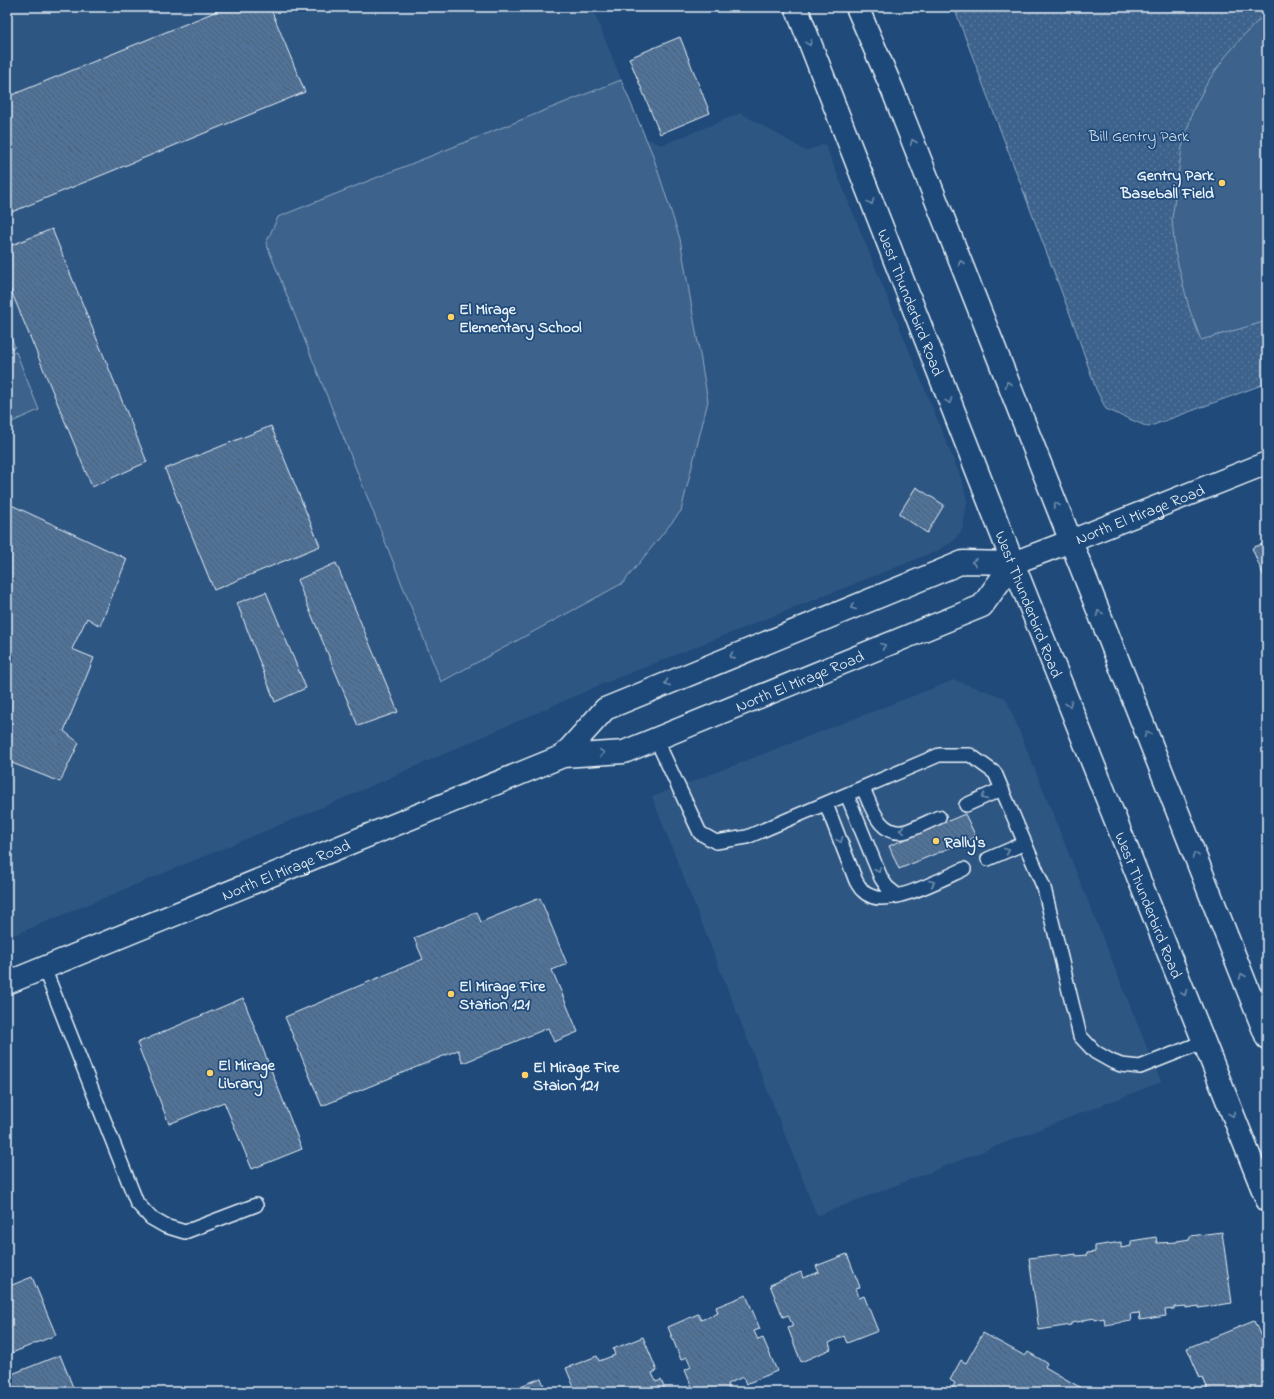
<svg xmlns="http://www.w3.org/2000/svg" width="1274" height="1399" font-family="'Indie Flower',sans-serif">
<defs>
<pattern id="green-dots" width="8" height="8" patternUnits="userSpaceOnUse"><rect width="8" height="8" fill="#3c628c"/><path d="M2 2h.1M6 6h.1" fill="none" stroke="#58799d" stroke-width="1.8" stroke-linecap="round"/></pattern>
<pattern id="building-back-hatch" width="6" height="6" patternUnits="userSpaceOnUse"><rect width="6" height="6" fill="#517399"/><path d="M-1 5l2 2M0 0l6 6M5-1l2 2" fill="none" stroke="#4c5e72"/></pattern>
</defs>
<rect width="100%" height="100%" fill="#1f4a7a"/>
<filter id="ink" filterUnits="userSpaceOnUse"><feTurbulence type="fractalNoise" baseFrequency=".025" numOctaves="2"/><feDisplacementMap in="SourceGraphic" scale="8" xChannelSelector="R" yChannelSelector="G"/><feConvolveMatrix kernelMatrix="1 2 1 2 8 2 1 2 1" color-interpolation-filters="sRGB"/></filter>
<g filter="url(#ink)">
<path fill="#2e5683" d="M7,7h599l-12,5 51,126 17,7 79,-32 65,38 19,-7 138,339 4,19 -4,26 -9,13 -17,10 -337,134 -265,117 -328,136z
M954,680l52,18 155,384 -344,134 -165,-419z"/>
<path fill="url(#green-dots)" stroke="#92aac2" d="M971,7h296v376l-119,44 -42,-18 -10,-20 -22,-64 -118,-312z"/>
<path fill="#3c628c" stroke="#92aac2" d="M1267,12v309l-66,19 -12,-32 -14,-56 -3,-33 10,-72 11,-37 14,-27 18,-26 18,-21z
M621,80l31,73 28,86 28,162 -27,110 -58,72 -182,99 -175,-439 12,-26z
M7,328l8,19 -8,4z
M16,352l23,58 -32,14v-69z"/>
<path fill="url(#building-back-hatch)" stroke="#e8f1f8" d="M227,7h43l35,85 -298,122v-117z
M680,37l30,76 -50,21 -31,-76z
M52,229l95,233 -55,25 -85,-206v-34z
M271,426l49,120 -106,44 -49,-121z
M916,487l28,18 -17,28 -28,-19z
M7,503l120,56 -27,67 -13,-8 -15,31 22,9 -30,73 15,12 -19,39 -53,-21z
M1267,542v42l-15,-36z
M336,563l62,149 -40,14 -61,-146z
M266,592l40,96 -31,14 -38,-99z
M965,814l11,23 -77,32 -10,-23z
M540,898l27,66 -15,6 26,62 -24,10 -6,-14 -85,35 -5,-13 -136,56 -37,-89 138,-58 -9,-21 63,-26 4,10z
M243,998l59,151 -50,20 -28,-67 -55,22 -32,-81z
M1222,1232l10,71 -33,5v-2l-13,2v-2l-12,1v2l-9,1 1,6 -26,4 -1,-7 -9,1 1,7 -26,4 -1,-7 -9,2v-2l-12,2v1l-12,2v2l-32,5 -10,-72 32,-4 1,2 14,-2v2l11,-1v-2l8,-1v-6l26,-4v6l10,-2v-5l25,-4 1,6 20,-1v-1l13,-2v-3z
M847,1254l13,33 -4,1 3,10 5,-2 14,35 -31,12 -3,-7 -15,7 2,6 -30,13 -13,-34 5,-2 -5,-11 -5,2 -13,-32 31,-13 2,6 16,-6 -3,-6z
M32,1277l24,58 -49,20v-68z
M746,1295l14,34 -6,2 4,9 5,-2 14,33 -31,13 -3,-7 -16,7 2,7 -3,1h-32l-9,-22 6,-3 -4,-10 -6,3 -13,-33 30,-13 3,6 17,-7 -2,-6z
M1254,1321l13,29 -3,1 3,7v34h-56l-1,-3 -2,1 -5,-13 -3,1 -13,-30z
M983,1333l42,23 3,-4 19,11 -2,4 43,25h-138l5,-9 -5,-3 11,-20 5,3z
M643,1337l14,34 -5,2 4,9 5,-2 5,12h-90l-10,-24 31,-12 2,5 16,-6 -2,-6z
M60,1355l15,37h-68v-16z
M541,1378l5,14h-35l-1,-2z"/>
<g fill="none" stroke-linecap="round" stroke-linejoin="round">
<g stroke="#e8f1f8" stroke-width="16">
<path id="lane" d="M656,739l44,94 16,9 31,-5 192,-82h31l25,18 49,115 36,148 15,16 16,9 10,4 19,2 63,-25
M863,788c8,18 17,51 44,43 11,-4 21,-9 32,-14
M847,795l34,83 6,9 11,9
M826,804l30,77c4,7 7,12 15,15 20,10 73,-18 93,-27
M966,805l36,-16
M988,859l37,-16
M44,968l93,235 14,15 14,8 20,6 71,-27"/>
</g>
<g stroke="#e8f1f8" stroke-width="25">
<g id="street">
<path id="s1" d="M1071,541l196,-78"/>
<path d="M1254,1004l13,-5"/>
</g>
</g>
<g stroke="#e8f1f8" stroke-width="25">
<g id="secondary">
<path id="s2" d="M796,7l217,556 254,637"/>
<path d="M857,7l36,84 374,947"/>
<path d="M563,756l42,-47 358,-147 50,1 58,-22"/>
<path id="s3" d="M7,983l556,-227 61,-4 358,-146 31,-43"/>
</g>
</g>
<use href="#lane" stroke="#1f4a7a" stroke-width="13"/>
<use href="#street" stroke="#1f4a7a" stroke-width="22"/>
<use href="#secondary" stroke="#1f4a7a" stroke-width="22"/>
</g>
<defs><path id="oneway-chevron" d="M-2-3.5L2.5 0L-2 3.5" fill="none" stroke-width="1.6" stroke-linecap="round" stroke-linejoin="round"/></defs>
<g stroke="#6f8dac">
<use href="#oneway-chevron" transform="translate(809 43) rotate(69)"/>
<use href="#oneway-chevron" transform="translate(913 142) rotate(-112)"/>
<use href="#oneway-chevron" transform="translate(871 202) rotate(69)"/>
<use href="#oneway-chevron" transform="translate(961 263) rotate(-112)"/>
<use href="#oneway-chevron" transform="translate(1008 384) rotate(-112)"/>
<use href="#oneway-chevron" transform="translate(949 401) rotate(69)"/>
<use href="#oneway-chevron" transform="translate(1056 505) rotate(-112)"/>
<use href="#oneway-chevron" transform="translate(974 562) rotate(-178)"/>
<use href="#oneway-chevron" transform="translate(853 607) rotate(158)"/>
<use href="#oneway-chevron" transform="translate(1099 613) rotate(-112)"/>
<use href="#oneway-chevron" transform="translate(883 646) rotate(-22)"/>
<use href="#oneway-chevron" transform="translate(732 656) rotate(158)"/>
<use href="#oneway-chevron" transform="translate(667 683) rotate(158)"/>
<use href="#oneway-chevron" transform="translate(1069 704) rotate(68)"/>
<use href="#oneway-chevron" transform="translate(1147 734) rotate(-112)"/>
<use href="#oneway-chevron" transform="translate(602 753) rotate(-4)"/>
<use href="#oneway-chevron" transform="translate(984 797) rotate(156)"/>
<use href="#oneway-chevron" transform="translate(902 830) rotate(175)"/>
<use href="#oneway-chevron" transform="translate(840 840) rotate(68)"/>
<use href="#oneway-chevron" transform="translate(1007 851) rotate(-23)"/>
<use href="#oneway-chevron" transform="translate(1195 855) rotate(-112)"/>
<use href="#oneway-chevron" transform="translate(878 870) rotate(67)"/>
<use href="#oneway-chevron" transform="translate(932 883) rotate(-23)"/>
<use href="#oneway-chevron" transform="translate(1242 976) rotate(-112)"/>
<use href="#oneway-chevron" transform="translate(1184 993) rotate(68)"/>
<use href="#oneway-chevron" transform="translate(1232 1114) rotate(69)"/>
</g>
</g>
<g fill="#ffd166" stroke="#1f4a7a" stroke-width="1.5">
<circle cx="1222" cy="183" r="4"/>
<circle cx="451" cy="317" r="4"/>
<circle cx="936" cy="841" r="4"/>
<circle cx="451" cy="994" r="4"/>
<circle cx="210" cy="1073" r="4"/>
<circle cx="525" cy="1075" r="4"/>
</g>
<g text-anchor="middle" stroke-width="3.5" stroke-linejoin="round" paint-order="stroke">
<g font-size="16" fill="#d7e3ed" stroke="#1f4a7a">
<text x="1139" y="141">Bill Gentry Park</text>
</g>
<g font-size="16" font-weight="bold" fill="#e8f1f8" stroke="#1f4a7a" text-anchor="start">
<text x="1214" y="180" text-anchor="end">Gentry Park<tspan x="1214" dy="18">Baseball Field</tspan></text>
<text x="459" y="314">El Mirage<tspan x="459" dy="18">Elementary School</tspan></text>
<text x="944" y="847">Rally's</text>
<text x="459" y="991">El Mirage Fire<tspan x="459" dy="18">Station 121</tspan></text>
<text x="218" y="1070">El Mirage<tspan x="218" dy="18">Library</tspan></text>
<text x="533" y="1072">El Mirage Fire<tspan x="533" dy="18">Staion 121</tspan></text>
</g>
<g font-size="16" fill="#e8f1f8" stroke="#1f4a7a">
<text dy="6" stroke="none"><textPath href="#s2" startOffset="317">West Thunderbird Road</textPath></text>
<text dy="6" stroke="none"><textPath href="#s1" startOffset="74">North El Mirage Road</textPath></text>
<text dy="6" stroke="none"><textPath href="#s2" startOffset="641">West Thunderbird Road</textPath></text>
<text dy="6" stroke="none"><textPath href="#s3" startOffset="851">North El Mirage Road</textPath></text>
<text dy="6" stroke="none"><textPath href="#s3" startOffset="301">North El Mirage Road</textPath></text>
<text dy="6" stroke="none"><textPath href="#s2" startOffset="965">West Thunderbird Road</textPath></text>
</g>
</g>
<rect width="1274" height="1399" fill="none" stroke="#1f4a7a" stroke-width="24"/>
<rect x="12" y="12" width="1250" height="1375" fill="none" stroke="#e8f1f8" stroke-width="1.5" filter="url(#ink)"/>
</svg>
